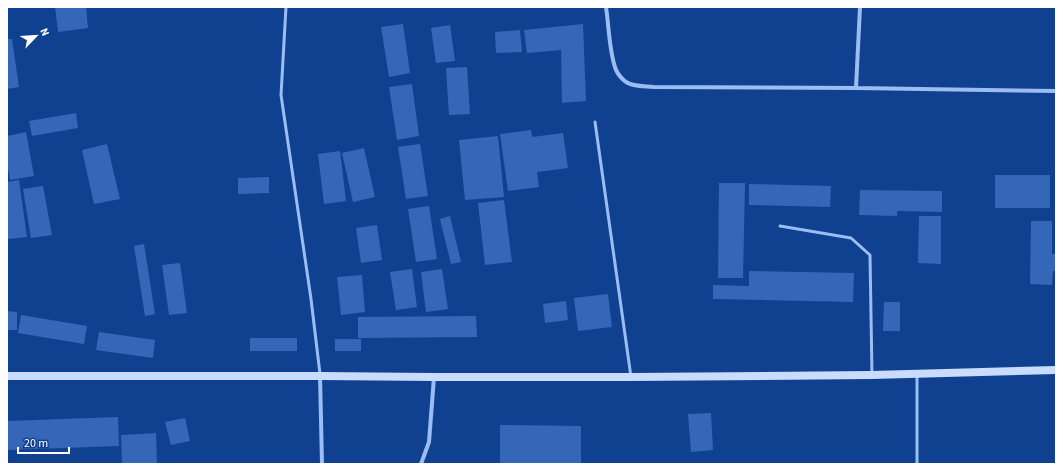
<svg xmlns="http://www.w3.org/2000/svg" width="1063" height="471" font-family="'Source Sans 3',sans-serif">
<rect width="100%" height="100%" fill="#104190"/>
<path fill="#3467b7" d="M55,7h31l2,21 -30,4z
M403,24l7,49 -21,4 -8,-50z
M583,24l3,77 -24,2 -1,-53 -34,3 -3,-23z
M450,25l5,36 -19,2 -5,-35z
M520,30l2,22 -26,1 -1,-21z
M7,39h5l7,48 -12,2z
M467,67l3,47 -21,1 -3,-47z
M412,84l7,52 -22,4 -8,-53z
M76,113l2,15 -46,8 -3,-15z
M531,130l1,7 31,-4 5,35 -31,4 2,15 -31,4 -8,-57z
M26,132l8,44 -24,4 -3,-17v-27z
M498,136l6,61 -39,3 -6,-60z
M107,144l13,55 -26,5 -12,-54z
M420,144l8,52 -22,3 -8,-52z
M364,148l11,49 -22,5 -11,-49z
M340,151l6,50 -22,3 -6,-50z
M995,175h55v33h-55z
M269,177v16l-31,1v-16z
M19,180l8,57 -19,2 -1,-6v-51z
M719,183h26l-2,95h-25z
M749,184l82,2 -1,21 -81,-2z
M43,186l9,49 -21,3 -8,-49z
M860,190l82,1v21l-45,-1v5l-38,-1z
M504,200l8,62 -27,3 -7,-62z
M429,206l8,53 -21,3 -8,-53z
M450,216l11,46 -10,2 -11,-45z
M919,216h22v48l-23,-1z
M1031,221h21v33h4v17h-3l-1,14 -22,-1z
M377,225l5,35 -21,3 -5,-35z
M144,244l11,70 -10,2 -11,-70z
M180,263l7,50 -18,2 -7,-50z
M412,269l5,38 -21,3 -6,-38z
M442,269l6,40 -22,3 -5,-40z
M749,271l105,2 -1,29 -140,-3v-14l36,1z
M362,275l3,37 -24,3 -4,-38z
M608,294l4,33 -34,4 -4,-33z
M566,301l2,19 -23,3 -2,-19z
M884,302h16v29h-17z
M7,311l10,1v18h-10z
M21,315l66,11 -3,18 -66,-11z
M476,316l1,21 -119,1v-21z
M99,332l56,8 -2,18 -57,-8z
M250,338h47v13h-47z
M335,339h26v12h-26z
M711,413l2,37 -22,2 -3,-38z
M118,417l1,29 -112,4v-29z
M185,418l5,23 -19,4 -6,-23z
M500,425l81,1v38h-81z
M156,433l1,31h-35l-1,-29z"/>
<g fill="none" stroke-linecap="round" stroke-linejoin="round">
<path stroke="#9abdf3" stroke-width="3" d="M286,7l-5,88 30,204 9,75
M595,122l36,255
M780,226l71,12 19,17 2,120
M917,464v-88"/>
<path stroke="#9abdf3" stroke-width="4" d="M606,7c3,19 3,45 10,63 2,4 6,9 10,12 7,5 19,4 28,5l202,1 200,3
M856,88l4,-81
M320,376l2,88
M421,464l8,-22 5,-65"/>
<path stroke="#c9dcfd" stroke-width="8" d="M7,376h313l114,1h197l241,-2 184,-5"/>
</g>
<rect width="1063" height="471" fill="none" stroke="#ffffff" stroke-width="16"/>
<g transform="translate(36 36) rotate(65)" stroke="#104190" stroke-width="3" paint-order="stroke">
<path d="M0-3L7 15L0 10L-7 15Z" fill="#ffffff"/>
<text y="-6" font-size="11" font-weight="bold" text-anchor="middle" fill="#ffffff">N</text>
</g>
<path d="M18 447v6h51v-6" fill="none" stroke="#ffffff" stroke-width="2"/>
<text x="24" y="447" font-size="12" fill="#ffffff" stroke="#104190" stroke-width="3" paint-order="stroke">20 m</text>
</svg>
